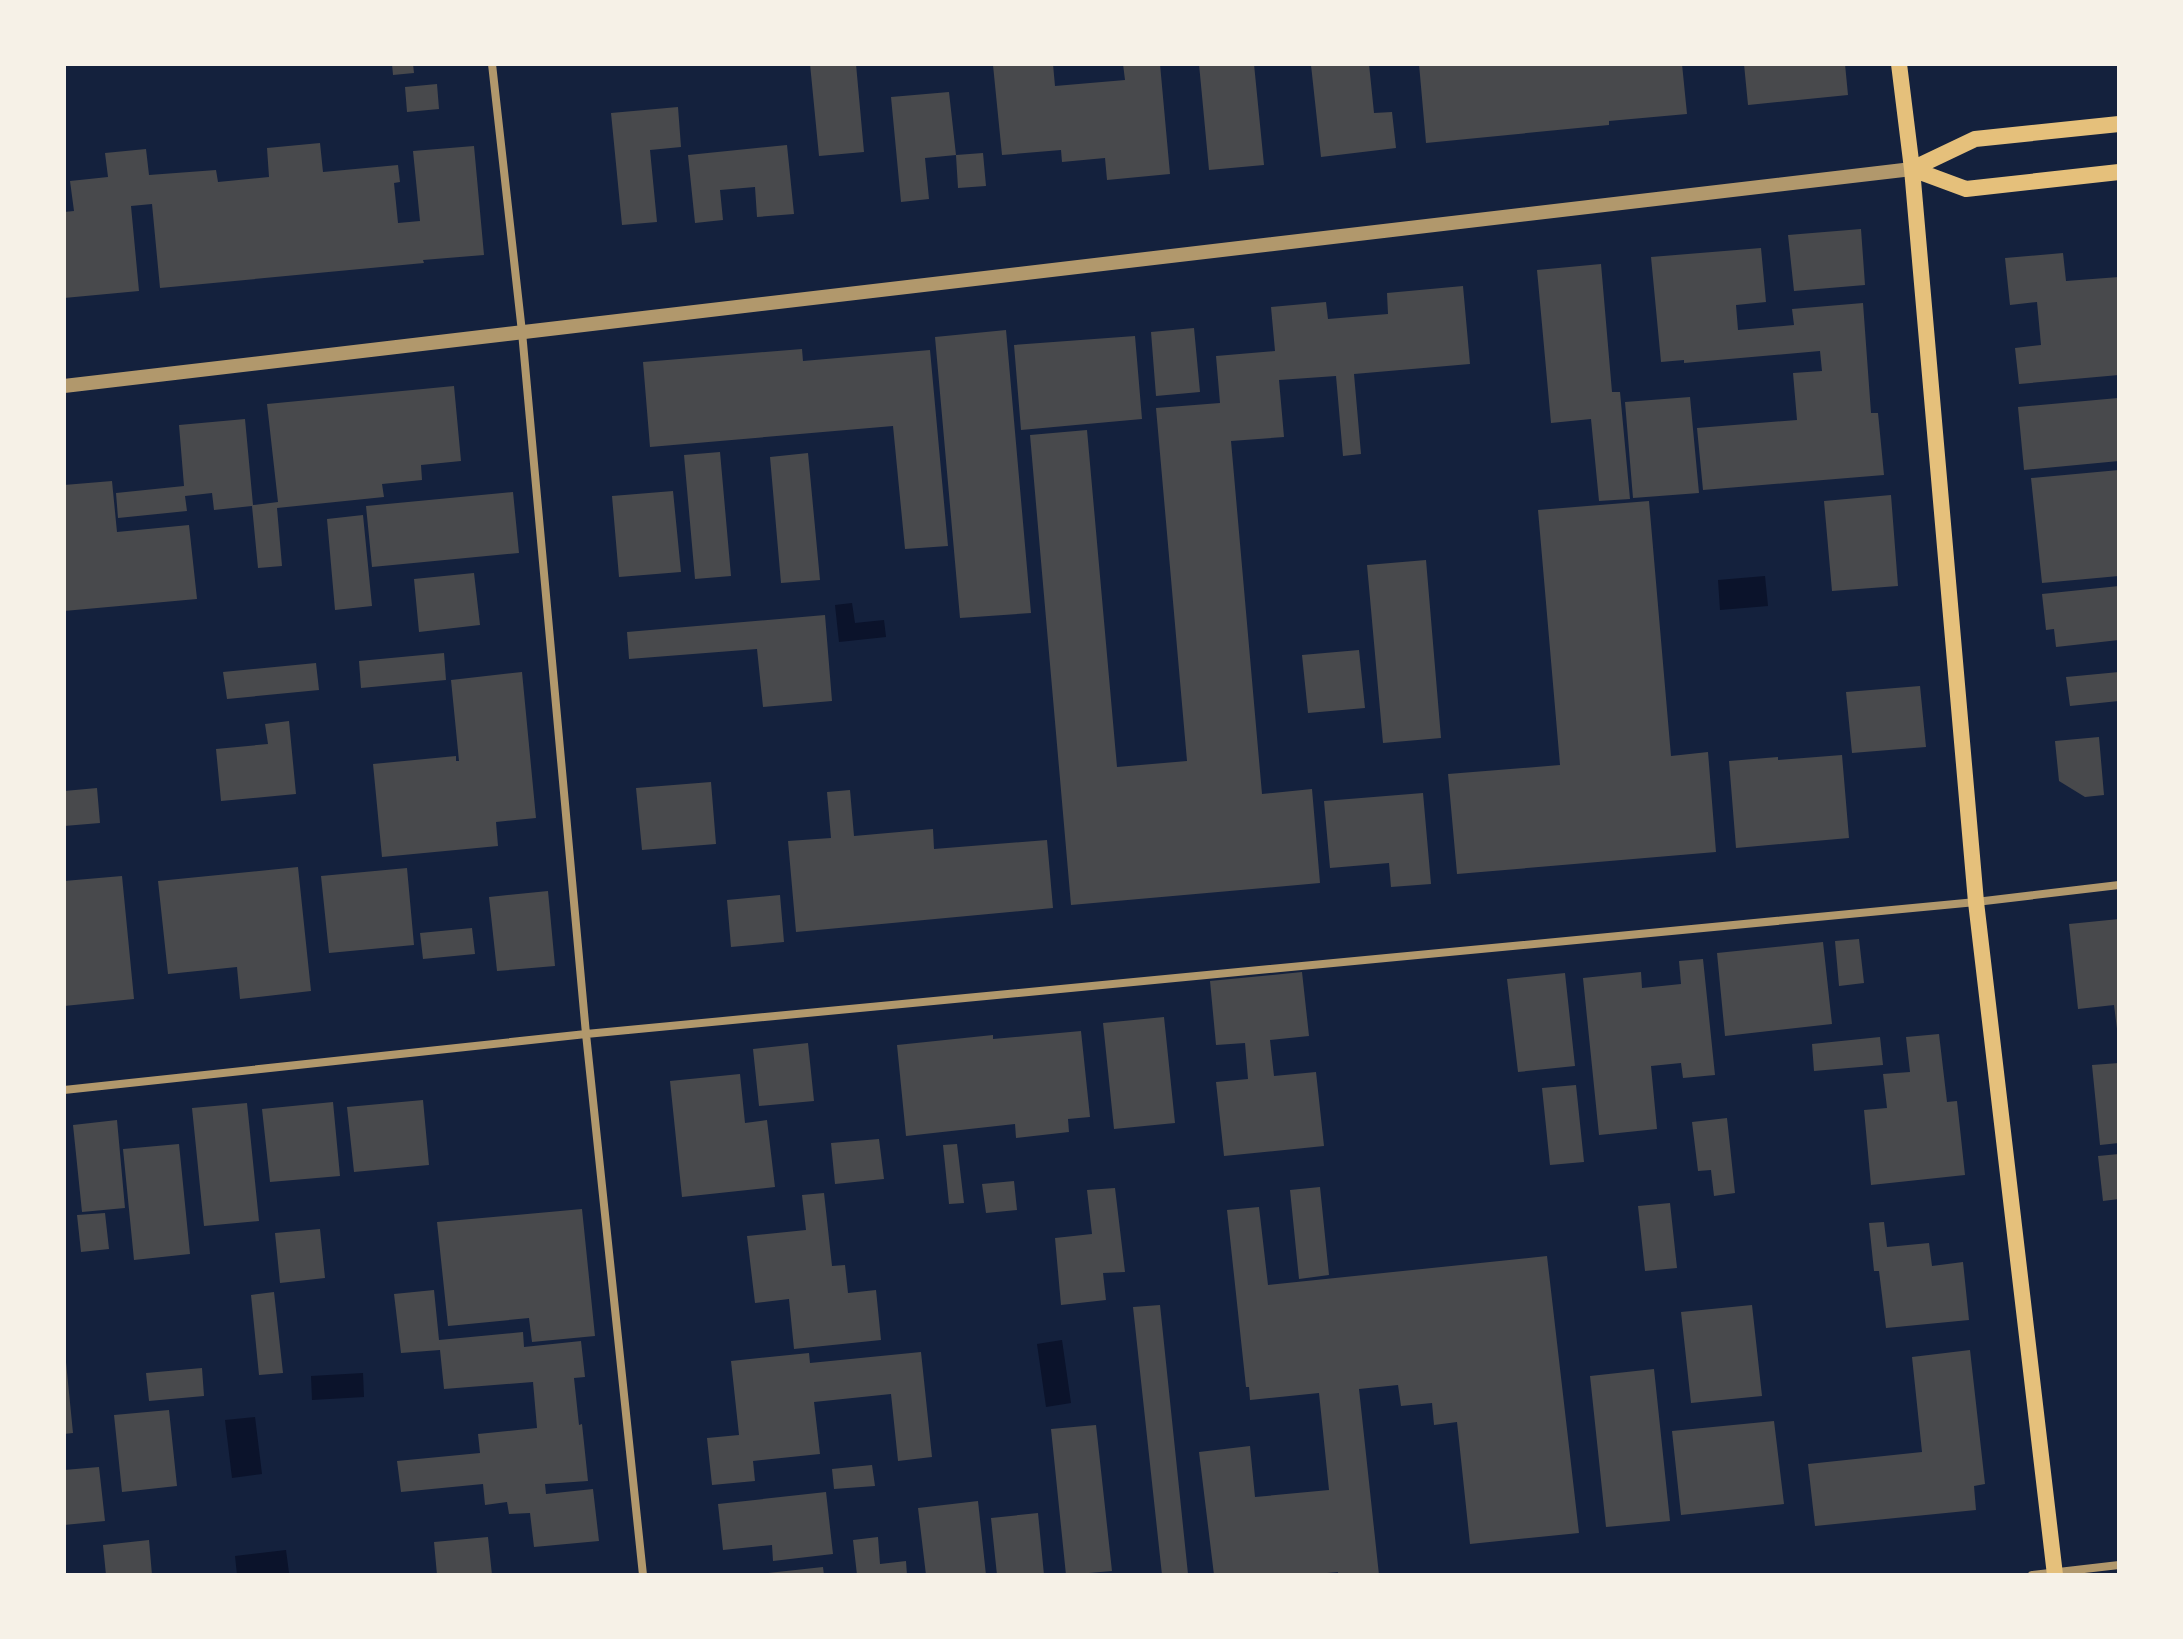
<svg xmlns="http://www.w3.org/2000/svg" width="2183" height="1639" font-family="Barlow,sans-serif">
<rect width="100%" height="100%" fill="#14213d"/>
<path fill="#0b132b" d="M1765,576l3,30 -48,4 -2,-30z
M852,603l3,20 29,-3 2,17 -47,5 -4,-37z
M1062,1340l9,63 -25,4 -9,-63z
M363,1373l1,24 -52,3 -1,-24z
M255,1417l7,57 -30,4 -7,-58z
M286,1550l3,23 -52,2 -2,-19z"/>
<path fill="#48494c" d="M392,64h21l1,9 -21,2z
M810,64h46l8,88 -45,4z
M1005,64h48l2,22 70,-6 -2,-16h37l10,110 -63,6 -2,-22 -43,4 -1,-12 -59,5 -9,-90z
M1199,64h55l10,101 -55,5z
M1320,64h49l5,49 18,-1 4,36 -75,9 -10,-92z
M1419,64h263l5,50 -78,7v4l-183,18z
M1744,64h101l3,31 -100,10z
M437,84l2,25 -32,3 -2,-25z
M949,92l7,63 -31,3 4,41 -28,3 -10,-105z
M678,107l3,40 -31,3 7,72 -35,3 -11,-112z
M320,143l3,29 75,-7 2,17 -6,1 4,40 22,-2 -7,-70 61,-5 10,109 -61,5 1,3 -264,25 -8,-84 -21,2 8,85 -75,7v-86l10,-1 -4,-30 38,-4 -3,-24 41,-4 3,26 67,-5 2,12 51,-5 -2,-29z
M787,145l7,69 -37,3 -2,-30 -35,3 3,30 -28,3 -7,-68z
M983,153l3,33 -28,2 -2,-33z
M1861,229l4,56 -71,6 -6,-56z
M1761,248l5,54 -30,3 2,25 56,-5 -2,-16 71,-6 8,110h7l6,62 -181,15 -6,-62 100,-8 -4,-47 29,-2 -2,-20 -136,12v-3l-23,2 -10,-105z
M2063,253l3,28 53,-4v98l-100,9 -4,-36 26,-3 -4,-43 -27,3 -5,-47z
M1601,264l11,128h8l10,107 -31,2 -8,-82 -40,4 -14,-153z
M1463,286l7,78 -116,10 7,80 -18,2 -7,-80 -57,4 5,57 -53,4 31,353 50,-5 8,94 -249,22 -41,-470 57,-5 30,337 70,-6 -31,-353 64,-5 -4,-47 59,-5 -4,-44 55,-5 2,17 60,-5 -1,-21z
M1194,328l6,64 -44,4 -5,-64z
M1006,330l25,283 -71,5 -25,-281z
M1135,336l7,83 -121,11 -7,-85z
M802,349l1,12 127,-11 18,196 -43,3 -12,-123 -243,21 -7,-85z
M454,386l7,75 -40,4 1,15 -40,4 2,13 -107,11 5,58 -24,2 -6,-62 -38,4 -2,-17 -27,3 2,15 -69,7 -2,-25 68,-7 -5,-61 66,-6 8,86 25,-3 -11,-98z
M1690,397l9,96 -66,5 -8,-96z
M2118,398l1,63 -95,9 -6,-63z
M720,452l11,124 -36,3 -11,-124z
M808,453l12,127 -39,3 -11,-126z
M2119,470v106l-77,7 -11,-105z
M112,481l5,51 72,-7 8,74 -133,12v-126z
M673,491l8,81 -62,5 -7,-81z
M513,492l6,61 -147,14 -6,-61z
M1891,495l7,91 -66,5 -8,-90z
M1649,501l22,255 37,-4 8,100 -259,22 -9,-100 112,-9 -22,-255z
M363,515l9,91 -37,4 -8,-91z
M1426,560l15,178 -58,5 -16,-178z
M474,573l6,52 -61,7 -5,-53z
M2119,586v54l-63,7 -2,-18 -8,1 -4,-36z
M825,615l7,86 -69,6 -6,-58 -128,10 -2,-27z
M1359,650l6,58 -57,5 -6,-58z
M444,653l2,27 -85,8 -2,-27z
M316,663l3,27 -92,9 -4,-27z
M522,672l14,146 -40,4 2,24 -116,11 -9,-93 83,-8v5h3l-8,-81z
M2119,672v29l-49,5 -4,-29z
M1920,686l6,61 -74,6 -6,-61z
M289,721l7,73 -75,7 -5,-52 52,-5 -3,-20z
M2099,737l5,58 -19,2 -26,-16 -4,-40z
M1842,755l7,83 -113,10 -7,-87 49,-4v3z
M711,782l5,62 -74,6 -6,-62z
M97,788l3,35 -36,3v-35z
M850,790l4,46 79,-7 1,20 113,-9 6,68 -257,24 -8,-91 43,-3 -4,-46z
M1423,793l8,91 -40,3 -2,-24 -59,5 -6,-67z
M298,867l13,124 -71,8 -3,-32 -69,7 -10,-93z
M407,868l7,77 -85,8 -8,-77z
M122,876l12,123 -70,7v-125z
M548,891l7,75 -58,5 -8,-74z
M780,895l4,47 -53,5 -4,-47z
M2119,919v110h-2l-3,-24 -36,4 -9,-85z
M472,928l3,26 -52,5 -3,-26z
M1859,939l5,44 -25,3 -4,-45z
M1823,942l9,82 -107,12 -8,-83z
M1703,959l12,116 -32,3 -2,-15 -30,3 6,63 -58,6 -16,-157 58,-6 1,16 39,-4 -2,-23z
M1302,972l7,64 -39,4 4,36 42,-4 8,74 -100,10 -8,-74 32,-3 -3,-36 -29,2 -6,-64z
M1565,973l10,93 -57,6 -11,-93z
M1164,1017l11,106 -61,6 -11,-106z
M1081,1031l9,86 -22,2 1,13 -53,6 -1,-14 -109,12 -9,-91 96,-10v4z
M1939,1034l8,68 10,-1 8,74 -94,10 -7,-75 23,-2 -4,-34 27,-2 -4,-35z
M1880,1037l3,28 -69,6 -2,-27z
M808,1043l6,58 -55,5 -6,-57z
M2119,1063v80l-19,2 -8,-80z
M740,1074l5,49 22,-3 8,67 -93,10 -12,-116z
M1576,1085l8,77 -34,3 -8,-77z
M423,1100l6,65 -75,7 -7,-65z
M333,1102l7,74 -70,6 -8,-73z
M247,1103l12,118 -55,5 -12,-118z
M1727,1118l8,75 -21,3 -3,-26 -13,1 -6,-49z
M117,1120l8,88 -43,4 -9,-87z
M879,1139l5,40 -49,5 -4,-41z
M179,1144l11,110 -56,6 -11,-111z
M957,1144l7,59 -15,1 -6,-59z
M2119,1154v45l-16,2 -5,-45z
M1014,1181l3,29 -31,3 -4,-29z
M1320,1187l9,88 -30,4 -9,-89z
M1115,1188l10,84 -22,1 3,27 -45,5 -6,-67 37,-4 -5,-44z
M824,1193l8,73 13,-1 3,28 28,-3 5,50 -87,9 -5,-50 -34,4 -8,-67 59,-6 -4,-35z
M1670,1203l7,65 -32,3 -7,-65z
M1259,1207l9,78 279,-29 32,277 -109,11 -13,-122 -23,3 -2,-22 -31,3 -3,-21 -39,4 20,186h-41v-3l-32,3h-92l-15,-123 51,-6 5,51 74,-7 -10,-97 -69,7 -1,-13h-3l-19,-177z
M582,1209l13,127 -63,6 -3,-24 -81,8 -11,-104z
M105,1213l4,36 -28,3 -4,-37z
M1884,1222l3,25 42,-4 3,23 31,-4 6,58 -83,8 -7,-57h-5l-5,-48z
M320,1229l5,49 -45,5 -5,-50z
M434,1290l5,50 84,-8 1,15 57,-6 4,36 -11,1 5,47 3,-1 6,57 -43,3 1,10 47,-5 6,52 -65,6 -4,-34 -21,1 -2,-12 -22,3 -2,-21 -82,8 -4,-31 83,-8 -2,-19 59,-6 -4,-46 -89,7 -4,-39 -39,3 -7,-59z
M274,1292l9,81 -24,2 -8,-80z
M1160,1305l28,269 -12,1h-14l-29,-268z
M1752,1305l10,91 -71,7 -10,-91z
M1970,1350l15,134 -11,2 2,24 -161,16 -7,-62 114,-12 -10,-95z
M921,1352l11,105 -34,4 -7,-67 -77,8 6,52 -67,7 2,20 -43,4 -5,-47 32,-3 -8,-74 78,-8 1,10z
M64,1362h2l7,71 -9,1z
M202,1368l2,28 -55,5 -3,-28z
M1654,1369l16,152 -64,6 -16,-151z
M169,1410l8,76 -55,6 -8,-77z
M1774,1421l10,83 -103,11 -9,-84z
M1096,1425l16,146 -46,4 -15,-146z
M872,1465l3,21 -41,3 -2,-20z
M99,1467l6,54 -41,4v-55z
M826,1492l7,62 -60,7 -1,-16 -49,5 -5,-46z
M978,1501l8,74h-60l-8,-67z
M1038,1513l6,62h-47l-6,-57z
M488,1537l4,38h-55l-3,-33z
M878,1537l2,27 26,-3 1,14h-50l-4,-35z
M149,1540l3,35h-46l-3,-30z
M823,1567l1,8h-56v-2z"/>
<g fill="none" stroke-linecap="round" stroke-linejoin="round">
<path stroke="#b1986c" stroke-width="8" d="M492,64l30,268 64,702 57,541
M64,1090l522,-56 1390,-132 143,-17
M2032,1575l87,-10"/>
<path stroke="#b1986c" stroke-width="14" d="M64,386l1848,-217"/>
<path stroke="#e5c07b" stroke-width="16" d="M1899,64l13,105 64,733 79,673
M1912,169l63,-30 144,-15
M1912,169l54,20 153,-17"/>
</g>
<rect width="2183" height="1639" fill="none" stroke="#f6f1e7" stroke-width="132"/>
</svg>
